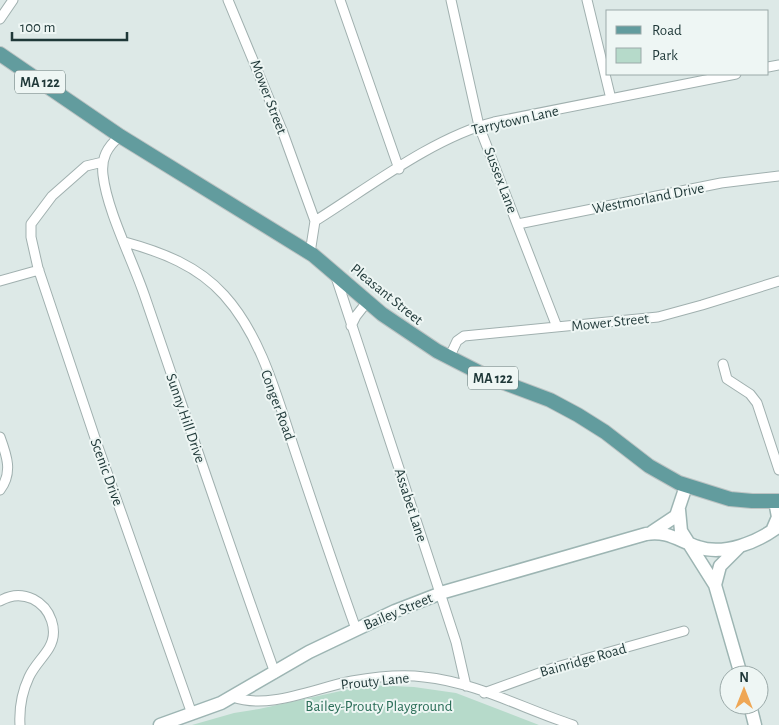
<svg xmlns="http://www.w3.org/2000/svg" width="779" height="725" font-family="'Alegreya Sans',sans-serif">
<rect width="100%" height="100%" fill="#dde9e7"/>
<path fill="#b6daca" d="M368,685l46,2 42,6 83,32h-347l42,-12 25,-4z"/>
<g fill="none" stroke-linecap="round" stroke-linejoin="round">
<g stroke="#a0b0af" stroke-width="11">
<path id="street" d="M228,0l54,130 33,91 -5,32
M340,0l59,169
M451,0l28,126 78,201
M587,0l24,99
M0,19l13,-19
M768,67l11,-2
M120,136c-13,11 -19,22 -17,39 4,36 30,86 42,122 43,125 85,251 130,376
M103,162l-17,4 -34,30 -21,28v13l7,31 59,176 95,270
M315,221c53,-33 119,-84 179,-99l242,-48
M518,224l203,-41 58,-7
M125,242c37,10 73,24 99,53 40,44 55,110 74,165 19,57 38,113 58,169
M335,274l105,319 16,49 10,44
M0,281l39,-11
M351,326l5,-10 11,-14
M449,358l8,-17 7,-5 194,-19 44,-12 77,-24
M723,364l4,15 23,15 7,9 22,67
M0,437c7,19 13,36 0,53
M0,601c10,-6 22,-7 33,-2 18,9 26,32 16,49 -6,10 -15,18 -20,29 -7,15 -10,31 -9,48
M484,693l69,-25 131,-37
M233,697c36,13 82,-9 119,-16 23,-4 49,-7 72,-4 51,5 100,32 149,48"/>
</g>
<g stroke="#9db5b3" stroke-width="15">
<path id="secondary" d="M679,510l2,21 34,54 26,90
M772,531l6,-14 -3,-16
M652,532l24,-16 10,-30
M715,585l5,-19 19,-19
M750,705l5,20
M160,725l61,-22 88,-51 86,-41 49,-19 202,-58c21,-4 33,7 52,13 26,9 60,-5 81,-21"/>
</g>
<g stroke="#bcc3c3" stroke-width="16">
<path id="primary" d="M0,54l120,82 193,119 69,59 55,37 49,25 64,24 28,15 27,17 44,34 30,17 51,16 22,2h27"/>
</g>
<use href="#street" stroke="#fff" stroke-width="9"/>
<use href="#secondary" stroke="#fff" stroke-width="12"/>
<use href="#primary" stroke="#629c9e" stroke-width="14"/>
</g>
<g text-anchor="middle" stroke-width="4" stroke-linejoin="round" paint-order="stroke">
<g fill="#eef6f4" stroke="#5d7170" stroke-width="1">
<rect x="15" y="70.5" width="50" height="23" rx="4"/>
<rect x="468" y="366.5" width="50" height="23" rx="4"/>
</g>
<g font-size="14" font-weight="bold" fill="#1f3838">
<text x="40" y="87">MA 122</text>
<text x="493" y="383">MA 122</text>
</g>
<g font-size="15" fill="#1f3838" stroke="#eef6f4">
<text transform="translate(269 97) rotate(69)" y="5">Mower Street</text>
<text transform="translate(515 120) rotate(-13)" y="5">Tarrytown Lane</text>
<text transform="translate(501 180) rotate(69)" y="5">Sussex Lane</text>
<text transform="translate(648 198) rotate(-11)" y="5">Westmorland Drive</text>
<text transform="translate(387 294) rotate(39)" y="5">Pleasant Street</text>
<text transform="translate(610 322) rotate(-6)" y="5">Mower Street</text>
<text transform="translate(278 405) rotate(70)" y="5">Conger Road</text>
<text transform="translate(186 418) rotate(71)" y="5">Sunny Hill Drive</text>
<text transform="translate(107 472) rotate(70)" y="5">Scenic Drive</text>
<text transform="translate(411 505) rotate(72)" y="5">Assabet Lane</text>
<text transform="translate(398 611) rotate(-23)" y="5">Bailey Street</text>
<text transform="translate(583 660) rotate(-16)" y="5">Bainridge Road</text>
<text transform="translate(375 681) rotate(-6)" y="5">Prouty Lane</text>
</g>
<g font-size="15" fill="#2b6e58" stroke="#eef6f4">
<text x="379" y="711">Bailey-Prouty Playground</text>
</g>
</g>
<rect x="606" y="10" width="162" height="65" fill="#eef6f4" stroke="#9baaa9"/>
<rect x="616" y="26" width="25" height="8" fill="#629c9e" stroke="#9baaa9"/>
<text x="652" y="35" font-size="15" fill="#1f3838">Road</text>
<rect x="616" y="48" width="25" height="15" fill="#b6daca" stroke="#9baaa9"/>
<text x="652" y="60" font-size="15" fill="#1f3838">Park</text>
<g transform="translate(744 690)"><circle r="24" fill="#eef6f4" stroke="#9baaa9"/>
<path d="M0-4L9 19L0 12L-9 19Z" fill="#efa755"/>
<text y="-8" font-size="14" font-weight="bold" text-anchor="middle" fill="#1f3838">N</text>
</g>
<path d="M12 32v8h115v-8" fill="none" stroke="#1f3838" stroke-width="2.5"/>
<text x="20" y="32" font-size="15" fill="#1f3838" stroke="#eef6f4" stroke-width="4" paint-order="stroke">100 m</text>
</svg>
